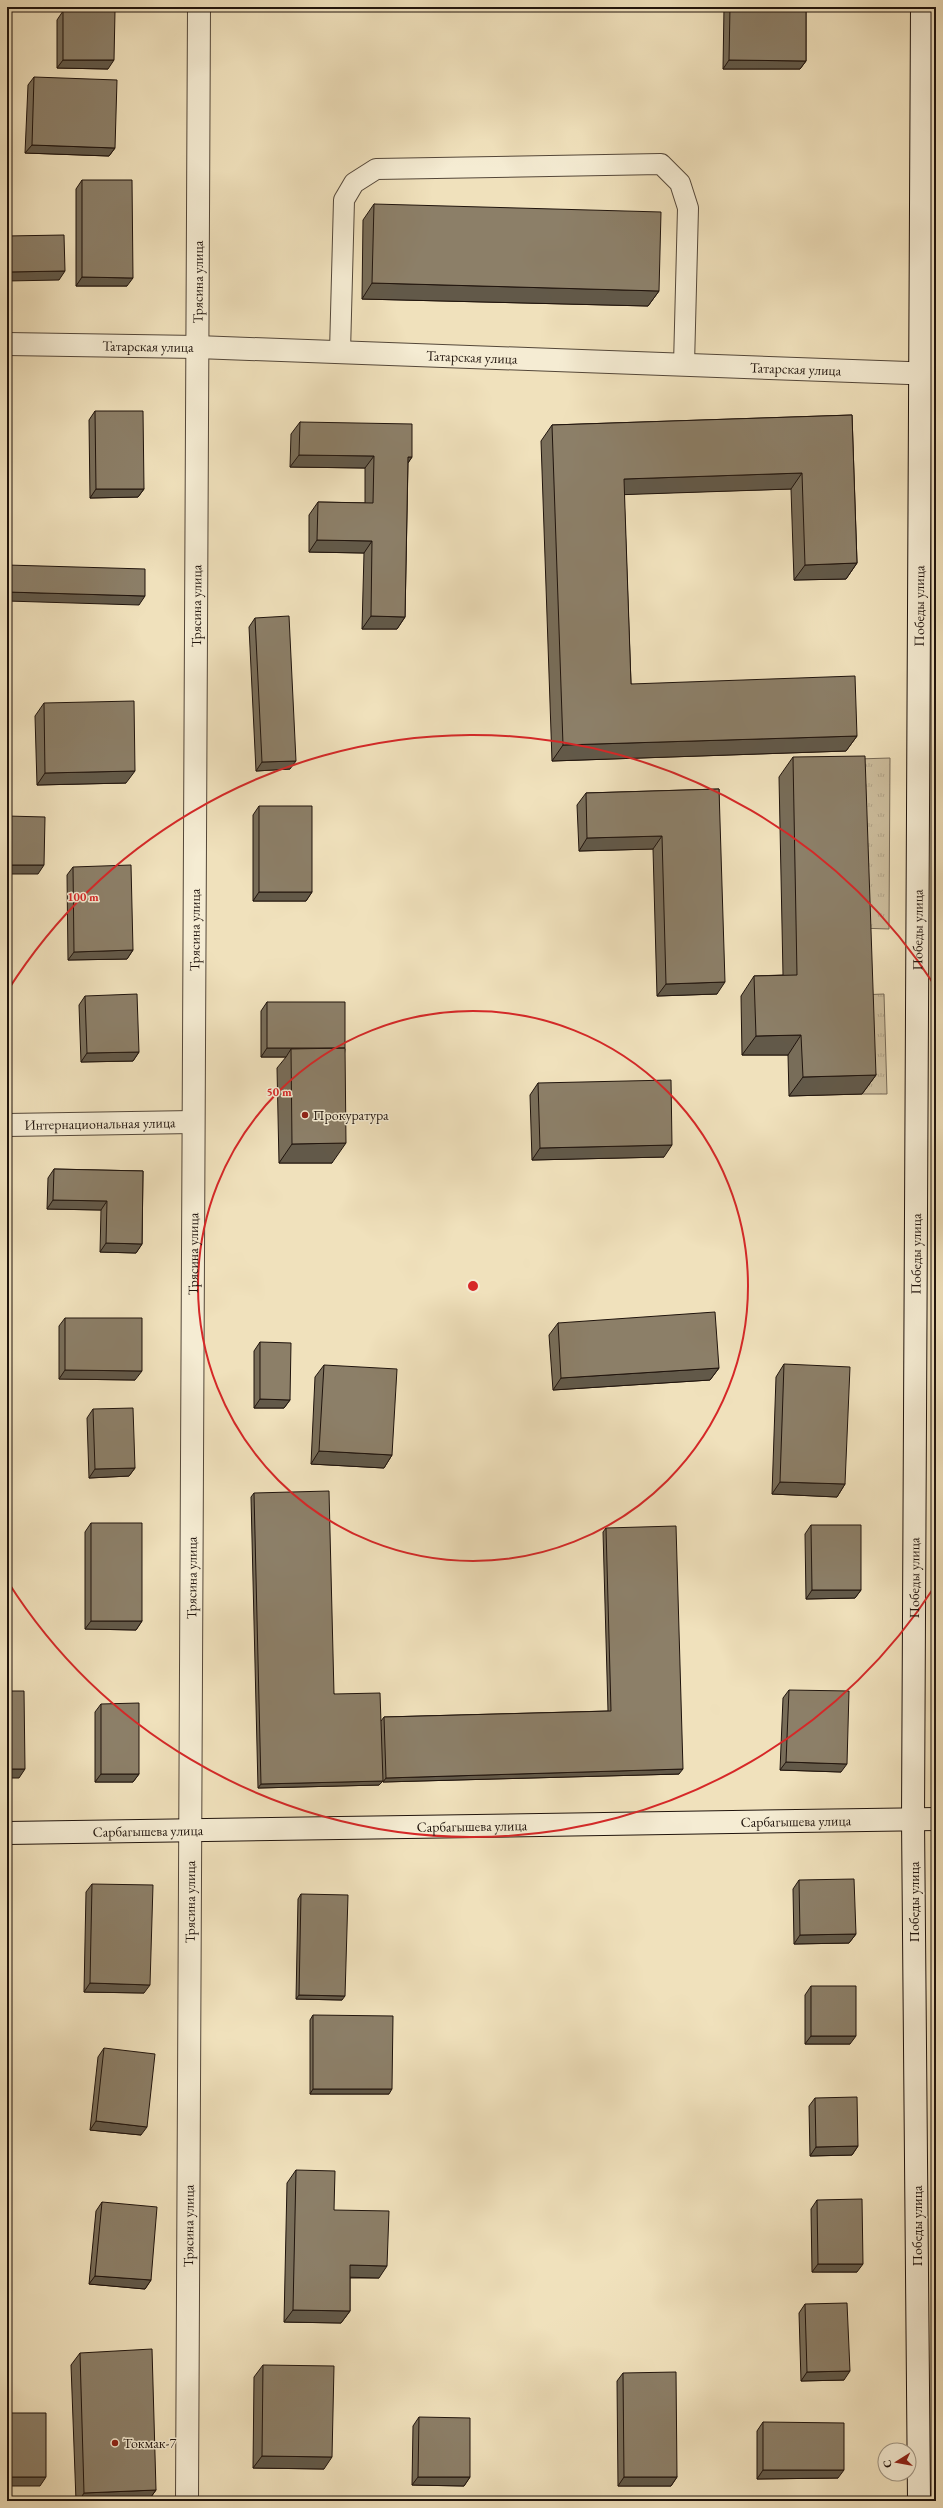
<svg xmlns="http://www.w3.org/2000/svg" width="943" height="2508" font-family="'EB Garamond',serif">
<defs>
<pattern id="grass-tufts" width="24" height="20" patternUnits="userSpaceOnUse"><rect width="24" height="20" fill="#cdbe9e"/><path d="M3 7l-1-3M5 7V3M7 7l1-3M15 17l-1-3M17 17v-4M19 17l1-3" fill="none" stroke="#b0a287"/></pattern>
</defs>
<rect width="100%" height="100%" fill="#f0e1bc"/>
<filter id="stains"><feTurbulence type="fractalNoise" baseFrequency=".005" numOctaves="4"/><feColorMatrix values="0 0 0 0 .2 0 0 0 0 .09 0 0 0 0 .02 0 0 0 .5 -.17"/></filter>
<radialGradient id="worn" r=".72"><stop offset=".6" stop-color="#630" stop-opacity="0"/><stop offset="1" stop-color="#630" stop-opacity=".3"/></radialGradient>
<path fill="url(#grass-tufts)" stroke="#766956" d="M890,758l-1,171 -31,-1 -1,-169z
M884,994l3,100h-25l-3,-99z"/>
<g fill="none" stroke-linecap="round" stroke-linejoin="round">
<g stroke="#544739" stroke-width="22">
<path id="lane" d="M340,352l4,-152 10,-17 22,-14 285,-5 19,19 8,25 -4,157"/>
</g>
<g stroke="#544739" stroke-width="24">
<g id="street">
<path id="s1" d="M7,344l190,3 739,27"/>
<path id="s2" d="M7,1125l186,-3"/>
<path id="s3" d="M187,2501l12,-2494"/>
</g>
</g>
<g stroke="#20140d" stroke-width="24">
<g id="secondary">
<path id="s4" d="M7,1833l929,-14"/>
<path id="s5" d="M919,2501l-6,-682 9,-1812"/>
</g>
</g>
<use href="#lane" stroke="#f5ecd3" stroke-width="20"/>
<use href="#street" stroke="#f5ecd3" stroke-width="22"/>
<use href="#secondary" stroke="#f5ecd3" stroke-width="22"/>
</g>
<path fill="#786d59" stroke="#20140d" d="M724,7h82v54l-6,8h-77z
M63,11l45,58 -51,-1v-48z
M34,77l81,71 -6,8 -84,-3 3,-68z
M82,180l45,106h-51v-97z
M374,204l285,87 -11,15 -286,-7 1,-79z
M95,411l49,78 -6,8 -48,1 -1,-78z
M852,415l5,148 -11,16 -52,1 -3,-91 -167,5 7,190 226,52 -11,15 -294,10 -11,-320 11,-16z
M300,422l112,35 -4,6 -3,154 -8,12h-35l2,-76 -55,-1v-37l9,-13 47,1v-35l-75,-1 1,-33z
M255,618l35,151 -34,2 -7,-144z
M44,703l82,80 -89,2 -2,-69z
M793,757l83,318 -14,19 -73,2 -1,-41h-46l-1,-59 13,-20 29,-1 -4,-198z
M719,789l-2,205 -60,2 -4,-147 -74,2 -2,-46 9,-12z
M259,806l53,86 -6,9h-53v-86z
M73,867l60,83 -6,9 -59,1 -1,-85z
M85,996l54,56 -6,9 -52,1 -2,-57z
M267,1002l78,47 -13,114h-53l-2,-95 9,-11h-25v-46z
M538,1083l126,74 -132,3 -2,-65z
M54,1169l89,2 -1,73 -6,9 -36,-1 1,-42 -54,-1 1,-31z
M65,1318l70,62 -76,-1v-53z
M558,1323l161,45 -9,12 -157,10 -4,-55z
M260,1342l30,58 -6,8h-30v-57z
M784,1364l61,120 -8,13 -65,-3 4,-117z
M324,1365l68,90 -8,13 -73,-4 4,-87z
M93,1409l42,59 -6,8 -40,2 -2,-60z
M254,1493l80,201 47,27 3,-4 224,-6 -5,-179 3,-4 73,246 -296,8v-1l-4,4 -121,3 -7,-291z
M91,1523l51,98 -6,9 -51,-1v-97z
M811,1525l50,65 -6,8 -49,1 -1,-65z
M789,1690l52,82 -61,-2 3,-72z
M101,1704l38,70 -6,8h-38v-70z
M799,1880l57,54 -7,9 -55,1 -1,-55z
M92,1884l52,109 -60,-1 2,-100z
M301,1894l41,106 -46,-1 2,-100z
M811,1986l39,58h-45v-49z
M313,2015l76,79h-79v-74z
M104,2048l37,87 -51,-5 8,-73z
M815,2098l43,48 -6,9 -42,1 -1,-50z
M296,2170l38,40 45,68h-29v33l-9,12 -57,-1 3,-139z
M817,2200l40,72h-45l-1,-63z
M102,2202l49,78 -6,9 -56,-5 7,-73z
M805,2304l39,76 -43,1 -2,-68z
M80,2353l76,137 -8,11h-72l-5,-136z
M263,2365l61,104 -71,-1 1,-91z
M623,2373l54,104 -6,9h-53l-1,-105z
M419,2417l51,60 -6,9 -52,-1 1,-59z
M763,2422l75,56 -81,1v-48z"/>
<path fill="#625949" stroke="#20140d" d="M63,60h51l-6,9 -51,-1z
M729,60l77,1 -6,8h-77z
M32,145l83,3 -6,8 -84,-3z
M65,271l-6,9 -52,1v-9z
M82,277l51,1 -6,8h-51z
M372,283l287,8 -11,15 -286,-7z
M299,455l75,1 -9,12 -75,-1z
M408,457h4l-9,13z
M802,473l-11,16 -178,6 11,-16z
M96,489h48l-6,8 -48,1z
M317,540l55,1 -8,12 -55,-1z
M857,563l-11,16 -52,1 11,-15z
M7,592l138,4 -6,9 -132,-4z
M371,616l34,1 -8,12h-35z
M857,736l-11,15 -294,10 11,-16z
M296,761l-6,8 -34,2 6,-9z
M135,771l-9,12 -89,2 8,-12z
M662,836l-9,13 -74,2 8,-13z
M7,865h37l-6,9h-31z
M259,892h53l-6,9h-53z
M133,950l-6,9 -59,1 6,-8z
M725,982l-8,12 -60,2 9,-12z
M801,1035l-13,20h-46l14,-19z
M267,1048h78l-6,8 -48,-7 -5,8h-25z
M139,1052l-6,9 -52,1 6,-9z
M876,1075l-14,19 -73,2 14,-19z
M346,1143l-14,20h-53l13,-19z
M672,1145l-8,12 -132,3 8,-12z
M53,1200l54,1 -6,9 -54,-1z
M106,1243l36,1 -6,9 -36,-1z
M719,1368l-9,12 -157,10 8,-12z
M65,1370l77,1 -7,9 -76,-1z
M260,1399l30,1 -6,8h-30z
M319,1451l73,4 -8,13 -73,-4z
M135,1468l-6,8 -40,2 6,-9z
M780,1482l65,2 -8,13 -65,-3z
M812,1590h49l-6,8 -49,1z
M91,1621h51l-6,9 -51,-1z
M786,1762l61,2 -6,8 -61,-2z
M7,1769h18l-6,9h-12z
M683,1769l-4,5 -296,8 3,-4z
M101,1774h38l-6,8h-38z
M383,1781l-4,4 -121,3 3,-4z
M856,1934l-7,9 -55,1 6,-9z
M90,1983l60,2 -6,8 -60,-1z
M299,1995l46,1 -3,4 -46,-1z
M811,2036h45l-6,8h-45z
M313,2089h79l-3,5h-79z
M96,2121l51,6 -6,8 -51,-5z
M858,2146l-6,9 -42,1 6,-9z
M818,2264h45l-6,8h-45z
M350,2265l37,1 -8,12 -37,-1z
M95,2276l56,4 -6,9 -56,-5z
M293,2310l57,1 -9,12 -57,-1z
M850,2371l-6,9 -43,1 6,-9z
M262,2456l70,1 -8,12 -71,-1z
M763,2470h81l-6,8 -81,1z
M7,2477h39l-6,9h-33z
M418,2477h52l-6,9 -52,-1z
M624,2477h53l-6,9h-53z
M156,2490l-8,11h-69l5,-8z"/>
<path fill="#8c7f68" stroke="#20140d" d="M730,7h76v54l-77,-1z
M63,11h52l-1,49h-51z
M34,77l83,3 -2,68 -83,-3z
M82,180h50l1,98 -51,-1z
M374,204l287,8 -2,79 -287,-8z
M64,235l1,36 -58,1v-36z
M95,411h48l1,78h-48z
M852,415l5,148 -52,2 -3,-92 -178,6 7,205 224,-8 2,60 -294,9 -11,-320z
M300,422l112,2v33h-4l-3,160 -34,-1 1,-75 -55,-1 1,-38 55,1 1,-47 -75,-1z
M7,565l138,4v27l-138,-4z
M289,616l7,145 -34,1 -7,-144z
M134,701l1,70 -90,2 -1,-70z
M865,756l11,319 -73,2 -2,-42 -45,1 -2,-60 43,-1 -4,-218z
M719,789l6,193 -59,2 -4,-148 -75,2 -1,-45z
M259,806h53v86h-53z
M7,816l38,1 -1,48h-37z
M131,865l2,85 -59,2 -1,-85z
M137,994l2,58 -52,1 -2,-57z
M267,1002h78v46h-78z
M345,1048l1,95 -54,1 -1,-95z
M671,1080l1,65 -132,3 -2,-65z
M54,1169l89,2 -1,73 -36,-1 1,-42 -54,-1z
M715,1312l4,56 -158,10 -3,-55z
M65,1318h77v53l-77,-1z
M260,1342l31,1 -1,57 -30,-1z
M784,1364l66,3 -5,117 -65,-2z
M324,1365l73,4 -5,86 -73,-4z
M133,1408l2,60 -40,1 -2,-60z
M329,1491l5,203 46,-1 3,88 -122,3 -7,-291z
M91,1523h51v98h-51z
M811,1525h50v65h-49z
M676,1526l7,243 -297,9 -2,-61 227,-6 -5,-183z
M789,1690l60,1 -2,73 -61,-2z
M7,1691h17l1,78h-18z
M139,1703v71h-38v-70z
M854,1879l2,55 -56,1 -1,-55z
M92,1884l61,1 -3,100 -60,-2z
M301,1894l47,1 -3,101 -46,-1z
M811,1986h45v50h-45z
M313,2015l80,1 -1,73h-79z
M104,2048l51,6 -8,73 -51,-6z
M857,2097l1,49 -42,1 -1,-49z
M296,2170l39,1 -1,39 55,1 -2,55 -37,-1v46l-57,-1z
M862,2199l1,65h-45l-1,-64z
M102,2202l55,5 -6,73 -56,-4z
M847,2303l3,68 -43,1 -2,-68z
M152,2349l4,141 -72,3 -4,-140z
M263,2365l71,1 -2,91 -70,-1z
M676,2372l1,105h-53l-1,-104z
M7,2413h39v64h-39z
M419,2417l51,1v59h-52z
M763,2422l81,1v47h-81z"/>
<g fill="none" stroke="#d62828" stroke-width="2">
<circle cx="473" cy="1286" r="275"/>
<path d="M935 1586A551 551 0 0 1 8 1582M8 990A551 551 0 0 1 935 986"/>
</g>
<g fill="#8f2418" stroke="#f5ecd3" stroke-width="1.5">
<circle cx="305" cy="1115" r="4"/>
<circle cx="115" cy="2443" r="4"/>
</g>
<g text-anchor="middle" stroke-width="3" stroke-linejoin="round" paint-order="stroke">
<g font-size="14" fill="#20140d" stroke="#f5ecd3">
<text dy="5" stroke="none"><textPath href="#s3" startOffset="2219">Трясина улица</textPath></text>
<text dy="5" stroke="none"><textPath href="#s1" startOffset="141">Татарская улица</textPath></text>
<text dy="5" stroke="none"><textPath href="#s1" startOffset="465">Татарская улица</textPath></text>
<text dy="5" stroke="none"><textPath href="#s1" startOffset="789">Татарская улица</textPath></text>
<text dy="5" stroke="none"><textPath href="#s3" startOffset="1895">Трясина улица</textPath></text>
<text dy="5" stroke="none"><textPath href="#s5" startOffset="1895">Победы улица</textPath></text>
<text dy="5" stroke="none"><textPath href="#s3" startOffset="1571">Трясина улица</textPath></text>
<text dy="5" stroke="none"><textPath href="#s5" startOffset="1571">Победы улица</textPath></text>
<text dy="5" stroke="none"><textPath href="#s2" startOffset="93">Интернациональная улица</textPath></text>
<text dy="5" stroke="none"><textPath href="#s3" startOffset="1247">Трясина улица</textPath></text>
<text dy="5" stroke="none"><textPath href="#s5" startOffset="1247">Победы улица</textPath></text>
<text dy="5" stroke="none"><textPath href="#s3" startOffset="923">Трясина улица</textPath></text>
<text dy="5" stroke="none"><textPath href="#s5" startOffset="923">Победы улица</textPath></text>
<text dy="5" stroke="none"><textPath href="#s4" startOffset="789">Сарбагышева улица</textPath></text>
<text dy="5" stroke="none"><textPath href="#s4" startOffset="465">Сарбагышева улица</textPath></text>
<text dy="5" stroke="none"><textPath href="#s4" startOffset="141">Сарбагышева улица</textPath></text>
<text dy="5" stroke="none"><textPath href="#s3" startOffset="599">Трясина улица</textPath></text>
<text transform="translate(914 1902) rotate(-90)" y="5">Победы улица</text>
<text dy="5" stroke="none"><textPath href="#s3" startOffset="275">Трясина улица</textPath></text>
<text transform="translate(917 2226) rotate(-90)" y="5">Победы улица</text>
</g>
<g font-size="14" fill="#20140d" stroke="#f5ecd3" text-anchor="start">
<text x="313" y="1120">Прокуратура</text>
<text x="123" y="2448">Токмак-7</text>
</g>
</g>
<circle cx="473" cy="1286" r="6" fill="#d62828" stroke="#f5ecd3" stroke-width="2"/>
<g font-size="12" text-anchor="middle" font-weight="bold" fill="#d62828" stroke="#f5ecd3" stroke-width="3" stroke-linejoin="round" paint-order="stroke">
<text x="83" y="901">100 m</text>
<text x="279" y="1096">50 m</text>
</g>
<rect width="943" height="2508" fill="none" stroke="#f0e1bc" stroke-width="24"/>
<rect x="8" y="8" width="927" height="2492" fill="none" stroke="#20140d" stroke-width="2"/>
<rect x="12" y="12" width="919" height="2484" fill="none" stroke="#20140d"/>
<g transform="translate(897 2462) rotate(259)"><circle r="19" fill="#f5ecd3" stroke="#a09684"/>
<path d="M0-3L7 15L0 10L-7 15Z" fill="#8f2418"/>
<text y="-6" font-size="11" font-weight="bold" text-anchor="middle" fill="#20140d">С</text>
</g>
<rect width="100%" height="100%" filter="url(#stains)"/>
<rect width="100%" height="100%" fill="url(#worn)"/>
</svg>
